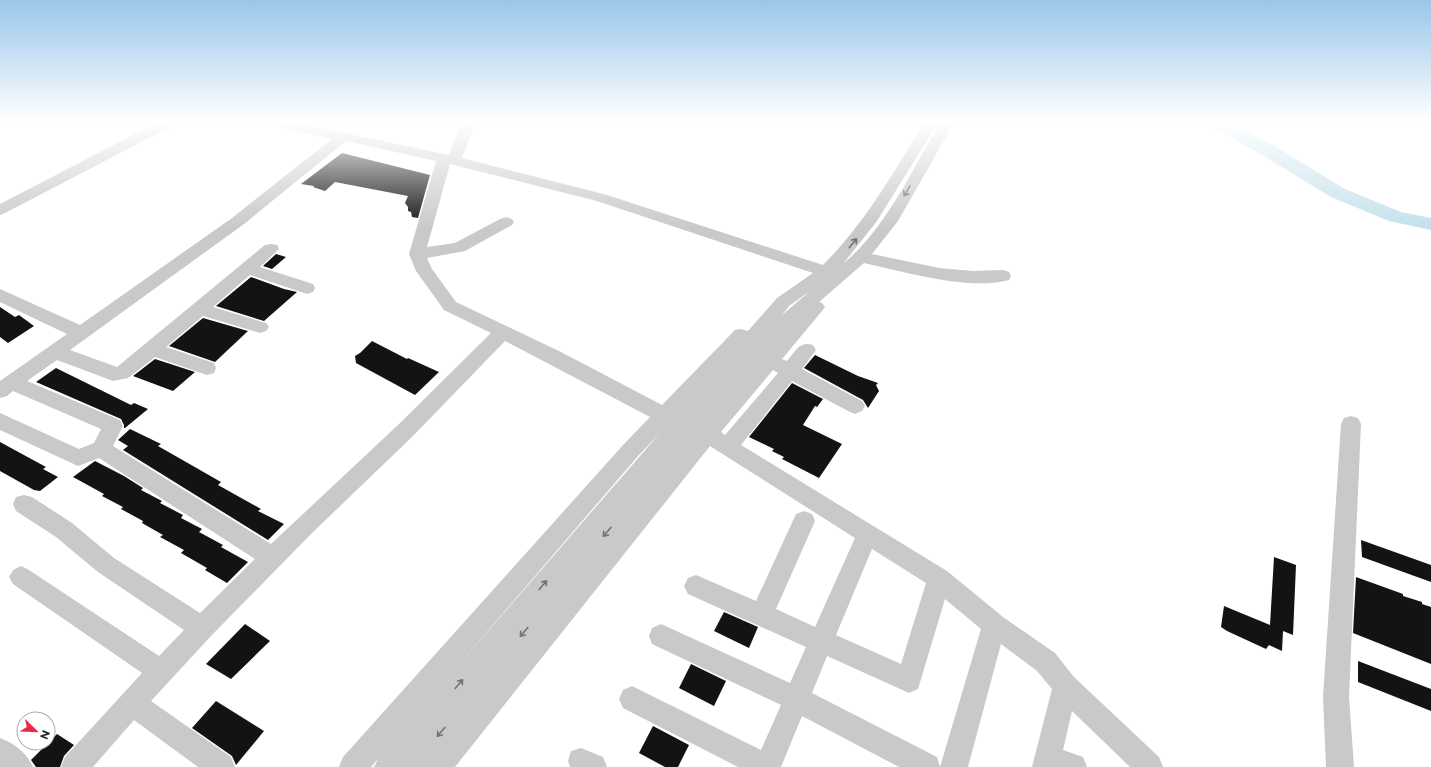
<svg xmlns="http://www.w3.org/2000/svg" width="1431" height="767" font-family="Montserrat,sans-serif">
<rect width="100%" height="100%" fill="#fff"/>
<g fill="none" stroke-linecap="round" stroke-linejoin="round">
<path fill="#c4e1ec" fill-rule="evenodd" d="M1204,121h23l46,24 72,44 56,23 30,6v12l-42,-9 -58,-24 -72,-44 -52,-28z"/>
</g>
<path fill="#131313" d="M342,153l88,22 -12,43 -6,-1 -1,-5 -3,-1v-4l-3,-4 3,-7 -73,-14 -10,9 -12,-4 1,-1 -13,-2z
M276,254l10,3 -14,12 -9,-3z
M251,277l33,12 13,3 -33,29 -48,-15z
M0,307l15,10 4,-2 15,11 -26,17 -8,-6z
M203,318l45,13 -33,31 -46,-16z
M372,341l35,18 1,-1 31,14 -24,23 -59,-32 -1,-7 5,-3z
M815,355l43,21 20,7 -2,2 3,6 -11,17 -5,-8 -59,-32z
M155,359l40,13 -22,19 -40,-15z
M56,368l75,37 3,-2 14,6 -23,19h-1v-3l-3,-6 -85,-37z
M792,383l31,16 -6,8 -2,-1 -12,19 39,19 -23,34 -37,-19 2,-2 -12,-6 2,-2 -25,-12z
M130,429l31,15 -3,2 63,36 -3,3 43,24 -3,2 26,13 -16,16 -145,-90 5,-4 -10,-6z
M0,442l46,25 -3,2 15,8 -18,14 -6,-1 -34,-19z
M95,461l29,15 19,12 -2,2 21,11 -2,2 23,12 -2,3 21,11 -3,3 24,13 -2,2 27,15 -21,21 -22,-13 2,-2 -26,-15 3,-3 -24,-13 3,-2 -21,-12 1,-2 -22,-12 2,-2 -21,-11 2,-2 -31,-17z
M1361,540l70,25v17l-69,-25z
M1274,557l22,8 -3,70 -10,-4 -1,20 -13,-6 -3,4 -39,-18 -6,-4 3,-21 46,19z
M1356,577l47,17v2l19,6v2l9,3v57l-78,-31z
M724,612l34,15 -9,21 -35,-17z
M245,624l25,17 -39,38 -25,-15z
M1358,661l73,28v22l-73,-29z
M691,664l35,17 -12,25 -35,-18z
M216,701l48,30 -28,34 -4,-9 -40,-28z
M653,726l36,19 -11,22h-13l-26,-14z
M57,734l17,11 -10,11 -4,11h-24l-5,-7z"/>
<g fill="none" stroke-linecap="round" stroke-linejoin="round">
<path fill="#c9c9c9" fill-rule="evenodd" d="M160,121h18l-2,3 -171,89 -5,2v-11z
M262,121h27l160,34 13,-34h14l-14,37 145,37 216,70c42,-42 71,-93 102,-144h14l-62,100 -34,43c44,-37 69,-94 98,-143h14l-57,100 -26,33 67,14 34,3 30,-1 6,2 2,4 -2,4c-40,11 -104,-8 -145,-17l-45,39 3,1 3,4 -3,4 -40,48 5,2c9,-10 12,-20 26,-16l3,5 -14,19 60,32 3,5 -3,5 -7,3 -7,-3 -56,-30 -51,64 206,126 56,46 52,36 19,24 85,80 4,10h-33l-58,-56 -9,39 20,7 4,10h-55l20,-78 -15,-18 -36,-27 -33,123h-69l-97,-51 -21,51h-43l-115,-59 -4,-9 4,-9 9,-4 129,64 20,-45 -129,-61 -3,-8 3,-8 9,-4 129,59 16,-36 -118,-53 -4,-8 4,-8 8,-3 60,26 40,-87 8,-3 8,3 3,7 -39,88 39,18 40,-89 -145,-92 -255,321h-81l4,-8 -7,8h-32l4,-10 281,-313 26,-27 -145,-76 -92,95 -102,98 -100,102 -60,65 80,56 4,10h-37l-64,-47 -41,47h-32l4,-10 77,-84 -129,-89 -4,-7 4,-7 8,-4 8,4 130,86 25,-26 -86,-58 -42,-35 -40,-26 -3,-7 3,-7 8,-2 8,2 40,26 42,35 86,55 55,-54 -156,-101 -21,8 -78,-36v-17l79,36 15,-6 7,-14 -88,-38 -6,5 -7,2v-17l67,-47 -67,-32v-13l80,36 152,-107 100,-79 -63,-14 -5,-1zM346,141l90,20 -27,93 7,17 28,39 47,23 -92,91 -128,120 -158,-98 10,-20 -3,-6 -93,-39 30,-21 56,21 15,-3 27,-21 52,18 7,-2 2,-5 -2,-5 -48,-16 37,-31 57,17 6,-2 3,-4 -3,-4 -53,-16 37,-32 57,19 6,-2 2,-4 -2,-4 -53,-17 19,-18 -2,-4 -6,-1 -6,1 -148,122 -47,-17 174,-126zM450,164l147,37 216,72 -36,25 -29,33 -7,-2 -6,1 -73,75 -101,-53 -105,-50 -24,-33 -5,-11 38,-7 47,-26 2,-3 -2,-3 -6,-2 -6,2 -45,24 -28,4zM810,291l-28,24 7,-9zM773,370l5,3 -53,62 -4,-3zM660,433l-210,242 188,-219zM872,549l54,34 -25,81 -65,-29zM945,599l36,30 -41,138 -3,-10 -125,-64 15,-37 82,37 9,-4z
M1351,416l7,2 3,6 -12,273 5,70h-28l-3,-70 18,-273 3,-6z
M0,738c14,5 27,15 33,29h-33z
M581,748l22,9 4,10h-37l-2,-6 3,-10z"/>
</g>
<defs><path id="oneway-shaft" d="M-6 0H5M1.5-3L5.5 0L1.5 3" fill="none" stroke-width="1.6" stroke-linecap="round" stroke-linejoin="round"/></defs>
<g stroke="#737373">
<use href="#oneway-shaft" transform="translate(907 191) rotate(120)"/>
<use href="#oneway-shaft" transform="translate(853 243) rotate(-51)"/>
<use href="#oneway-shaft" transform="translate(607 532) rotate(130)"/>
<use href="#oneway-shaft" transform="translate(543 585) rotate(-50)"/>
<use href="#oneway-shaft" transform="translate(524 632) rotate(130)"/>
<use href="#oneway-shaft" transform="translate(459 684) rotate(-50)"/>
<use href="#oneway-shaft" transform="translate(441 732) rotate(130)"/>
</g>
<linearGradient id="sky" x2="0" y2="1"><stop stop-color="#99c6ea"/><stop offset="0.53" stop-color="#fff"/><stop offset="1" stop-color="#fff" stop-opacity="0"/></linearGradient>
<rect width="1431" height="229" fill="url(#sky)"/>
<g transform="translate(36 731) rotate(113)"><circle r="19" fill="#ffffff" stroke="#ababab"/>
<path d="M0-3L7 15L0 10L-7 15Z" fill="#eb274b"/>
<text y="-6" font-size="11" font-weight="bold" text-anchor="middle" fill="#2c2c2c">N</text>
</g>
</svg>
